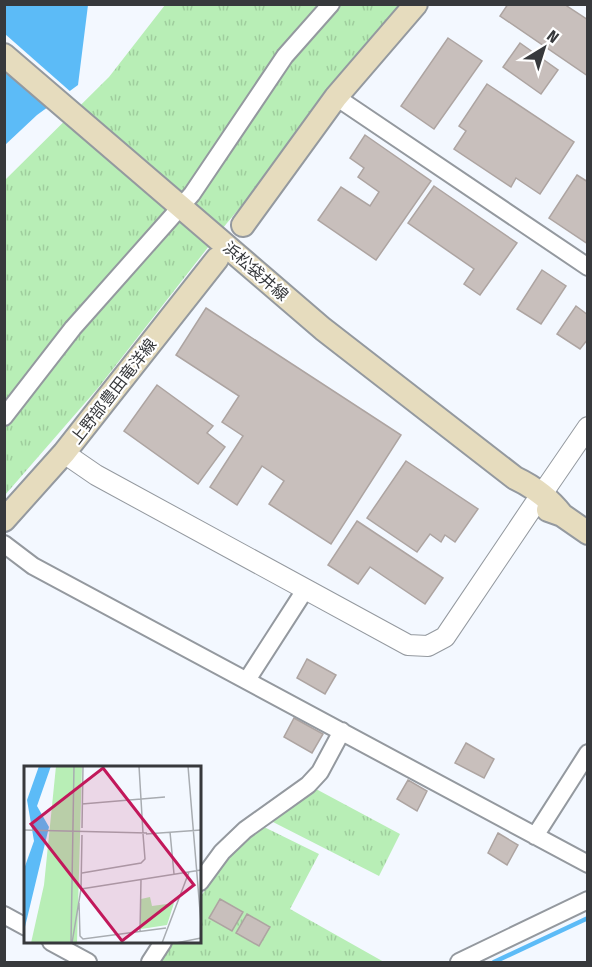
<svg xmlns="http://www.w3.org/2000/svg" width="592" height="967" font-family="'Fira Sans Condensed','Noto Sans JP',sans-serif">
<defs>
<pattern id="grass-tufts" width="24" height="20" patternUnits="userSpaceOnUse" patternTransform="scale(1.5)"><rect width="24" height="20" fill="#b8eeb6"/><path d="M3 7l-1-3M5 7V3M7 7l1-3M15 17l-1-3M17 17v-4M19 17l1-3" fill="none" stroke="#9fcd9d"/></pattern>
</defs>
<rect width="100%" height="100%" fill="#f3f8ff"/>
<path fill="url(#grass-tufts)" d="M165,5h246l-184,218 -129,165 -93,107v-315l104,-103z
M316,789l84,45 -21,42 -108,-55z
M262,826l57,28 -29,55 94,53h-225l13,-20h28v-44l26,-41z"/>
<path fill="#5cbbf7" d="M5,5h83l-10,80 -41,30 -32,30z"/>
<path fill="#f3f8ff" d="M5,34l67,59 -20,15 -47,-42z"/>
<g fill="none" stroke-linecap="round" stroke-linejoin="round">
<path stroke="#5cbbf7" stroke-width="4.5" d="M494,962l94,-44"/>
</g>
<path fill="#c8bfbc" stroke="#ada4a1" stroke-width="1.5" d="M508,4h59v2l21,14v56l-88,-60z
M448,38l34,23 -48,68 -33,-23z
M520,43l38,27 -17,24 -38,-27z
M487,84l87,58 -34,52 -24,-16 -5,9 -57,-38 12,-18 -7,-5z
M365,135l66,46 -55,79 -58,-40 23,-33 29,19 9,-14 -21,-15 6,-9 -14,-10z
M577,175l11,7v62l-39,-26z
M434,186l83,57 -37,52 -16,-11 10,-15 -66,-46z
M542,270l24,16 -25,38 -24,-15z
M576,306l12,9v24l-8,10 -23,-15z
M206,308l195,127 -70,109 -62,-40 15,-23 -22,-15 -25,39 -27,-18 33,-51 -21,-14 17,-26 -63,-41z
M157,385l56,41 -6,7 18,14 -27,37 -74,-53z
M406,461l72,48 -23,33 -10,-7 -4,7 -11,-8 -13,18 -50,-34z
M357,521l86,57 -18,26 -55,-37 -12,17 -30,-19z
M307,659l29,16 -11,19 -28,-16z
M294,718l29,16 -11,19 -28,-16z
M466,743l28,16 -10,19 -29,-15z
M408,780l19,11 -10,20 -20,-12z
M498,833l20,12 -11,20 -19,-12z
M220,899l23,13 -11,19 -23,-13z
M247,914l23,13 -11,19 -23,-13z"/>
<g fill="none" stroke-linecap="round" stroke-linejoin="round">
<g stroke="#94999f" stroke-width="20">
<path id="minor" d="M336,97l252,170
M4,417l69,-89 119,-134 93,-138 46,-52
M4,544l29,22 555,298
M247,680l58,-90
M535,836l53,-83
M200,882l22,-30 23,-22 63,-45 12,-13 22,-41
M4,915l22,12
M51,942l37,20
M150,962l13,-20
M459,962l129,-62"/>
</g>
<g stroke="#94999f" stroke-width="22">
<path id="tertiary" d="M64,453l32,22 312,170 20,1 17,-9 91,-135
M542,494l46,-67"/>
</g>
<g stroke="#94999f" stroke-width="26">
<path id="secondary" d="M4,55l319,274 192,149c19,9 34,20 47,37
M243,225l93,-128 80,-93
M548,510l14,5 26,18
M4,520l60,-67 153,-194"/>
</g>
<use href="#minor" stroke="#fff" stroke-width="16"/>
<use href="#tertiary" stroke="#fff" stroke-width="20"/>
<use href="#secondary" stroke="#e6dcbe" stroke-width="22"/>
</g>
<g text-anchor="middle" stroke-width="4.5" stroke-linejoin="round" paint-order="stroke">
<g font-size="16" fill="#37393c" stroke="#fff">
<text transform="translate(256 271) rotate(41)" y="6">浜松袋井線</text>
<text transform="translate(113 391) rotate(-52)" y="6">上野部豊田竜洋線</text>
</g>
</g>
<g transform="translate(24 766)">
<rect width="177" height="177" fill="#f3f8ff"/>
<path d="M32,0h26l-5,177h-46l13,-58zM126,131l2,9 22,-3 -7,22 -26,4v-30z" fill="#b8eeb6"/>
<path d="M15,0h12l-14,40 12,21 -25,104v-62l10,-28 -7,-41z" fill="#5cbbf7"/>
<path fill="none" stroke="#a8acb1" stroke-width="1.5" d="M115,0l4,67M164,0l13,157M58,38l83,-7M58,62l1,-62M0,64l123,3M146,66l4,42M122,68l55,-4M58,107l59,-10 4,-4 -2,-25M57,123l120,-19M55,137l1,33 3,3 83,-11M116,165l1,-51M47,176l3,-176M48,177l9,-54 1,-54M138,177l27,-71M152,177l25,-5"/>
<path fill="#c2185b" fill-opacity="0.15" stroke="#c2185b" stroke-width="3" d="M79,2l91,117 -72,56 -91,-117z"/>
<rect width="177" height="177" fill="none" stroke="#37393c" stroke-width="3"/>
</g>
<rect width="592" height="967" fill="none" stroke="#37393c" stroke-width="12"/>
<g transform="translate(544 48) rotate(38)" stroke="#ffffff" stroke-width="4.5" paint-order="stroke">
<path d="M0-4.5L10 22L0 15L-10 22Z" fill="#37393c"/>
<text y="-9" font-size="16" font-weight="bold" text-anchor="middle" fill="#37393c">N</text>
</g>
</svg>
